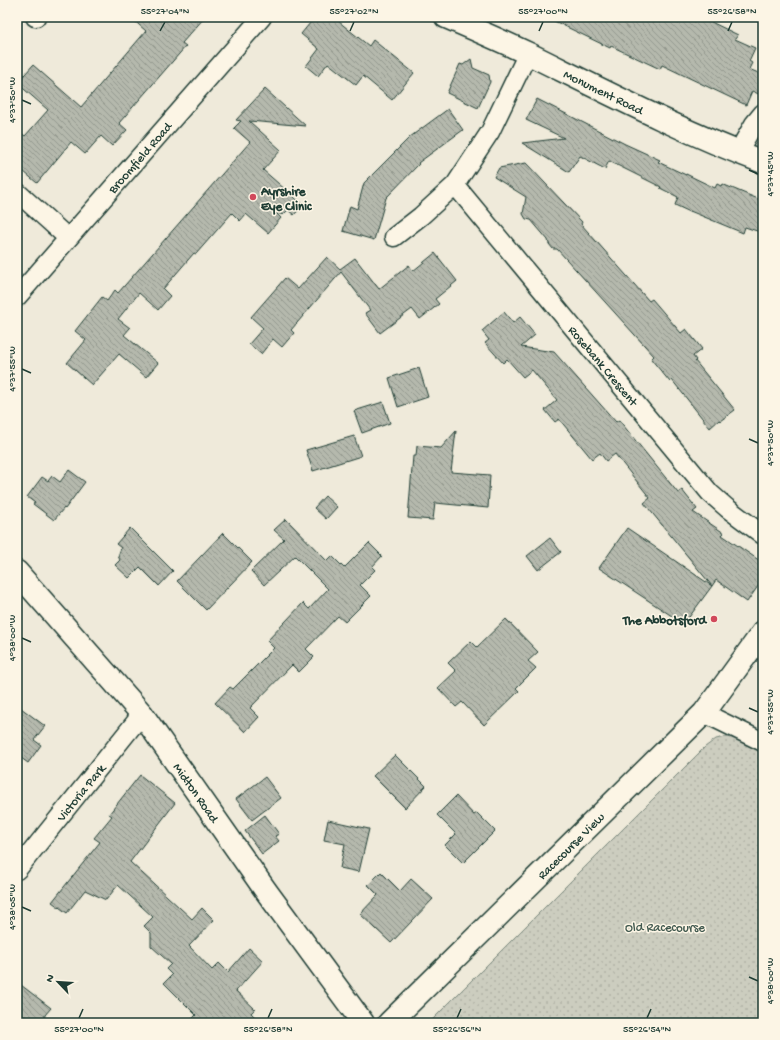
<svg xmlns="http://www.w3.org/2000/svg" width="780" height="1040" font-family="'Gochi Hand',sans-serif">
<defs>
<pattern id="grass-dots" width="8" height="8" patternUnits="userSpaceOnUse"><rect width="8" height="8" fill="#cccdbf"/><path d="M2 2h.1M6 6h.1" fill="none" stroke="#afb1a5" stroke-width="1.8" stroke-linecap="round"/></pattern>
<pattern id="building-back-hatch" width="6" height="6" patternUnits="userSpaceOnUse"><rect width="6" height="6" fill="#b5b9ad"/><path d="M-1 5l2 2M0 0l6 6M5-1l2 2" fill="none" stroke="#93988e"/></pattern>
</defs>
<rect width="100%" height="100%" fill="#efeada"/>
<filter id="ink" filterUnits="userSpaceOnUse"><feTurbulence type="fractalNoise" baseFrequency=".025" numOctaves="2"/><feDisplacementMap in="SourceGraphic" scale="8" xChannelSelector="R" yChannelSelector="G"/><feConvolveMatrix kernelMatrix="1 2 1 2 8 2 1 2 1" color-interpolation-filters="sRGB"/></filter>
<g filter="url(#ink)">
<path fill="url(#grass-dots)" stroke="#76857a" d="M725,737l12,1 26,11v274h-334l276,-276 11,-8z"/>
<path fill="url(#building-back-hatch)" stroke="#1f3d34" d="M130,17h75l-23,26 4,3 -67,77 8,7 -15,16 -11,-10 -16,18 -14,-12 -34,41 -20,-17v-36l8,6 23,-26 -31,-27 16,-18 48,42 65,-76z
M315,17h18l36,29 4,-6 41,33 -22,27 -29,-24 -7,9 -28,-22 -10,13 -12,-10 13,-17 -18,-15z
M546,17h155l37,18 -3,4 20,9 -6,13 3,2 -3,6 14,6v21l-11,-5 -6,14 -84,-40 -2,4 -49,-23 -1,2z
M471,59l2,9 16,7 1,7 -12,26 -31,-15 13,-29 3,1z
M265,89l41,37 -57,-5 32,29 -18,20 40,35 -9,10 -6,-5 -5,5 -8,-3 6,6 -13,15 -22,-19 -6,7 -8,-8 -36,41 -2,-1 -31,36 7,7 -12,14 -19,-17 -21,26 12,9 -6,7 34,28 -12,14 -27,-23 -27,31 -25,-22 19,-23 -11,-9 27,-34 5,4 8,-11 3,3 132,-151 -16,-14 7,-7 -5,-1z
M537,99l88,45 35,16 -2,2 28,13v-1l29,14 2,-4 4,2 1,-2 41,17v32l-18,-6 -2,6 -53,-22v1l-15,-7 3,-8 -18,-9 1,-1 -52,-26 -4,8 -25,-13 -11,16 -47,-29 42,-5 -38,-18z
M448,109l15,21 -45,33 1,1 -33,34 -12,42 -31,-9 7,-25 7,3 7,-26 46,-46z
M526,163l56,59 -1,2 68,77 3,-2 29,34 5,-4 16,20 -9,7 3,4 -1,1 40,49 -15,11 -1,-1 -9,8 -38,-48 -2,2 -19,-23 3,-3 -97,-107h-4l-4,-5 -1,-4 -17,-20 -5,-1 -3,-5 3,-17 -32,-20 5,-9z
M435,253l22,28 -22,18 4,5 -19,15 -8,-10 -32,24 -15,-20 5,-3 -29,-38 -50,58 3,3 -12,14 -9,-8 -12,15 -12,-10 14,-16 -12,-11 34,-39 13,11 29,-32 13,12 15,-11 24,31 30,-24 4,6z
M504,312l9,11 7,-6 15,18 -14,12 33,5 62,70 3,-2 59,73 4,-3 15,19 -4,3 31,21 -2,2 41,28v16l-16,23 -31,-22 -4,6 -68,-83 6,-5 -35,-44 -9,7 -6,-8 -8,6 -33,-40 -4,3 -10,-12 12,-10 -25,-30 -9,7 -16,-18 -4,4 -18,-20 4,-3 -7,-9z
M419,368l9,29 -30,10 -9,-29z
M383,402l7,21 -28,10 -8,-22z
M456,431l-5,41 39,3 -2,33 -53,-5 -2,17 -25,-2 5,-62h3l1,-10 24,2z
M354,436l7,20 -48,15 -7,-21z
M69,470l16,12 -20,27 -1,-1 -10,12 -21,-16 2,-1 -8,-6 15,-20 6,4 4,-5 8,6z
M325,496l12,11 -11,12 -12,-11z
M286,519l41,42 5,-5 12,12 25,-25 13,13 -10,11 3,3 -15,15 11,11 -26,26 -7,-6 -32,33 8,8 -15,15 -7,-7 -42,43 9,9 -14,15 -30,-29 15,-16 3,2 41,-41 -7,-7 36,-38 6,6 19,-20 -33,-33 -31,29 -13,-14 33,-32 -10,-9z
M130,528l43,43 -14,15 -19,-19 -11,11 -14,-13 5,-5 -2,-4 3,-8 -5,-4z
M627,528l85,58 -28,38 -85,-56z
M223,533l29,29 -46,48 -29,-29z
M550,538l11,14 -23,18 -11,-14z
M506,619l32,33 -10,9 8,7 -20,20 3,3 -35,34 -22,-23 -6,5 -18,-19 18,-17 -8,-8 23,-22 6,6z
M17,705l28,21 -11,14 7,5 -13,18 -11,-8z
M395,755l31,31 -21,22 -32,-32z
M140,775l35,28 -45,59 62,57 10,-11 12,12 -25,26 23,24 7,-7 9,9 21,-24 14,13 -27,30 19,18 -4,4 10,10h-73l8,-8 -32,-32 8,-8 -6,-6 5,-5 -20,-18v-13l-7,-7 9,-9 -35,-32 -12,15 -21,-10 -18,23 -15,-11 48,-60 -6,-4 18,-22 -3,-2z
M265,777l16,21 -29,22 -16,-21z
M456,796l18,19 3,-2 18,18 -32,32 -18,-18 11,-11 -19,-19z
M265,815l14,19 -4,2 4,5 -17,13 -17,-23z
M328,820l41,9 -10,43 -19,-4 5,-24 -21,-4z
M381,872l19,19 11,-12 22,20 -42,44 -31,-29 18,-19 -10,-10z
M17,982l34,26 -6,7 -1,8h-27z"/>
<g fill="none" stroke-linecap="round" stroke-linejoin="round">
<g stroke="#1f3d34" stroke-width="21">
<path id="minor" d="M35,17h1
M528,53l-38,79 -35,53 255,308 17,15 36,27
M738,152l16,-28 9,-11
M17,192l51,46
M394,237l27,-21 34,-31
M17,297l245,-280
M704,713l59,29
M17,870l125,-156"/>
</g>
<g stroke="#1f3d34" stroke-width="25">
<path id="tertiary" d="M17,572l125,142 124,177 97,132
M389,1023l315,-310 59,-81"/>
</g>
<g stroke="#1f3d34" stroke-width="25">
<path id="secondary" d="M446,17c28,12 56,24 83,37 77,38 154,78 234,108"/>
</g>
<use href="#minor" stroke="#fcf5e5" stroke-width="18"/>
<use href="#tertiary" stroke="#fcf5e5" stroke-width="22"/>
<use href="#secondary" stroke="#fcf5e5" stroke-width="22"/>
</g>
</g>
<path fill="none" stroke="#1f3d34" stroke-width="1.5" d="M160,31l5,-9M350,31l4,-9M539,31l4,-9M728,31l4,-9M22,100l9,4M749,170l9,4M22,369l9,4M749,439l9,4M22,638l9,4M749,708l9,4M22,907l9,4M749,977l9,4M79,1018l4,-9M268,1018l4,-9M457,1018l4,-9M647,1018l4,-9"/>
<g fill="#d1495b" stroke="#fcf5e5" stroke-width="1.5">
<circle cx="253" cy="197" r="4"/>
<circle cx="714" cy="619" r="4"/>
</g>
<g text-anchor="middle" stroke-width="3" stroke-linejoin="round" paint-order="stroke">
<g font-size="13" fill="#1f3d34" stroke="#fcf5e5">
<text transform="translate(604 91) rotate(26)" y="5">Monument Road</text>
<text transform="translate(139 157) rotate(-49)" y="5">Broomfield Road</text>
<text transform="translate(604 365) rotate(50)" y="5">Rosebank Crescent</text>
<text transform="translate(80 792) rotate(-51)" y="5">Victoria Park</text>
<text transform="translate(197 792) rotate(55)" y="5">Midton Road</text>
<text transform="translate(570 845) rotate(-45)" y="5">Racecourse View</text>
</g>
<g font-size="13" font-weight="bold" fill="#1f3d34" stroke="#fcf5e5" text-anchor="start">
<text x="261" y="195">Ayrshire<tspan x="261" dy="15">Eye Clinic</tspan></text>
<text x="706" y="624" text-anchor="end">The Abbotsford</text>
</g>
<g font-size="13" fill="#425a50" stroke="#fcf5e5">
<text x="665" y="931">Old Racecourse</text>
</g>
</g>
<rect width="780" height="1040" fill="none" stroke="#fcf5e5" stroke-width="44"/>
<g transform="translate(58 982) rotate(295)" stroke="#fcf5e5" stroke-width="3" paint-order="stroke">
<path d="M0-3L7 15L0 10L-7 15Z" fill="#1f3d34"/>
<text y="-6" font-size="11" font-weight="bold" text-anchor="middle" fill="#1f3d34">N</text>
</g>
<rect x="22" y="22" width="736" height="996" fill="none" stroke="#1f3d34" stroke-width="1.5"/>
<g font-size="10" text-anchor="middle" fill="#1f3d34">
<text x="165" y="14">55°27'04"N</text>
<text x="354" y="14">55°27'02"N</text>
<text x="543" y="14">55°27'00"N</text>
<text x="732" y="14">55°26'58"N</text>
<text transform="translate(11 100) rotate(-90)" y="4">4°37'50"W</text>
<text transform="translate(769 174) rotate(-90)" y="4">4°37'45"W</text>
<text transform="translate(11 369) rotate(-90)" y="4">4°37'55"W</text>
<text transform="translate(769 443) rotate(-90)" y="4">4°37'50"W</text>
<text transform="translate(11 638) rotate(-90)" y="4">4°38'00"W</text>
<text transform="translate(769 712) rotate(-90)" y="4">4°37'55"W</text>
<text transform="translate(11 907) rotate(-90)" y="4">4°38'05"W</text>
<text transform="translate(769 981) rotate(-90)" y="4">4°38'00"W</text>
<text x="79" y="1032">55°27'00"N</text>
<text x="268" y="1032">55°26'58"N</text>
<text x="457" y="1032">55°26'56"N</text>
<text x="647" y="1032">55°26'54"N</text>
</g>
</svg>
